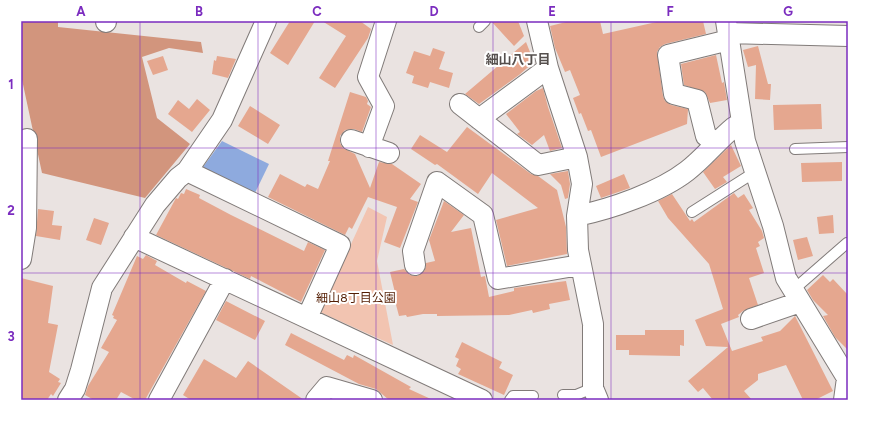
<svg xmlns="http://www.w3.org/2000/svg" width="869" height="421" font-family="Figtree,'Noto Sans JP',sans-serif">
<rect width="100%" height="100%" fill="#eae3e1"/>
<path fill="#f2c4b1" d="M368,207l19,10 -10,44 16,84 -73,-33z"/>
<path fill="#d2957d" d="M21,21h37v6l143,15 2,11 -34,-5 -27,9 15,61 33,26 -45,54 -103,-25 -21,-98z"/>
<path fill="#8eaade" d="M222,141l47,23 -15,31 -51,-24v-4z"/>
<path fill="#e5a78f" d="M290,21h25l-27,44 -18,-12z
M322,21h38l11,8 -3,9 -33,50 -16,-10 27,-42z
M491,21h27l6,15 -10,10z
M570,21h30l3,13 58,-13h42l3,13 -41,10 -5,3 -3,5 6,44 2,5 6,4 17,4 -1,15 -86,33 -10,-27 -3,1 -7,-18 -2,1 -6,-16 7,-3 -10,-25 -5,2 -10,-24 -5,-22z
M526,42l8,20 -15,13 -40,29 -14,-10z
M758,46l10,38h3l-1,16 -15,-1 1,-34 -8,2 -5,-17z
M433,48l12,4 -6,17 14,4 -4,15 -19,-6 -2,6 -16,-5 2,-7 -8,-3 8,-22 16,5z
M716,55l6,28 2,-1 3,18 -17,3 -5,-11 -21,-7 -3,-21z
M163,56l5,14 -15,5 -6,-14z
M217,56l19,3 -8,19 -16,-4 2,-14 2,1z
M543,88l5,19 14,41 -12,3 -6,-16 -12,10 -15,-11 3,-2 -14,-18 30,-23z
M350,92l16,5 2,4 -1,3 4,3 -9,25 -8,-3 -9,1 -5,6v7l3,5 12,6 15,34 9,-26 13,2 29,20 -11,15 8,3 -18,46 -16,-6 13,-35 -29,-10 -16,32 -3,-2 -4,8 -77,-38 12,-23 25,13 2,-3 11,5 12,-28h-2z
M197,99l13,11 -18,22 -24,-18 10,-14 11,9z
M821,104l1,25 -48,1 -1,-25z
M250,106l30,19 -12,19 -30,-18z
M467,127l64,47 7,2 19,14 9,37 1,27 -60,12 -11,-46 42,-12 -46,-35 -14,21 -41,-30 -2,1 -24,-16 9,-14 27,17z
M731,145l10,21 -18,11 4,5 -12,7 -12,-17z
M842,162v19l-40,1 -1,-19z
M568,171l2,13 -2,14 -3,1 -4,-14 -11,-11z
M624,174l6,14 -29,10 -5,-12z
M186,189l14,6 -1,3 32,17 73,36 4,-9 17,8 -24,52 -50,-26 -1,3 -94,-44 20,-37 2,1 3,-6 3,1z
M734,193l4,5 6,-4 9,14 -4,2 13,21 2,7 -6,4 2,4 -4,2 8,25 -15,5 9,27 -15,6 -5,4 1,2 -18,7 11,27 31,-10 -2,-4 19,-6 15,-15 38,75 -18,9h-12l-17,-35 -28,9v6l-14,11 8,9h-39l-10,-12 -5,4 -10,-11 40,-34 -22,-1 -11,-26 28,-11 -14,-45 -41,-46 -10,-17 14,-7 18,27 2,-2 2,3z
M444,201l20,14 -13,17 20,-4 10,49 4,-1 4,21 25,-6v-3l52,-7 4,19 -21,4 1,5 -17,4 -1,-3 -23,5 -72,1v-2h-14l-16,3 -1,-2 -7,1 -4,-15h2l-7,-29 14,-3 6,6 7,1 8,-6 1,-7 9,-2 -6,-21z
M38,209l16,2 -2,14 10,1 -2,14 -24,-4z
M833,215l1,18 -15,1 -2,-17z
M94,218l15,5 -8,22 -15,-5z
M807,237l6,19 -15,4 -5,-20z
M146,255l11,6 -2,4 31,18 1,-2 19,10 -61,109h-9l-15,-8 -5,8h-22l-9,-5 3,-9 21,-34 -8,-4 16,-28 -4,-2 1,-2 -2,-1 25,-59 6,3z
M823,275l7,7 3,-3 15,16v55l-13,-13 -12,-21 5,-1 -15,-15 -6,-10z
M21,278l32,8 -5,37 10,2 -9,47 11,7 -2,3 3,1 -8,13 -2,-2 -4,6h-26z
M226,301l39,20 -10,19 -39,-20z
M645,330h39v16l-4,-1v11l-51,-1v-5h-13v-15h29z
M291,333l53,27 3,-5 6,3 1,-3 57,32 -2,2 24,11h-44l-13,-11 -17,-5 -74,-39z
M462,342l40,20 -3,6 14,7 -9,20 -46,-21 3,-5 -5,-3 3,-7 -4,-2z
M204,359l32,19 12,-17 56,39h-113l-8,-5z"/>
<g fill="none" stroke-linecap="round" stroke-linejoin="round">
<g stroke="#817b79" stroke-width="12">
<path id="service" d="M479,27l6,-6
M795,149l53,-2
M692,212l63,-40
M792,291l55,-48
M563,395h13l17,-7
M510,400l3,-4h20"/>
</g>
<g stroke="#817b79" stroke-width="22">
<path id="minor" d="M106,21v1
M537,21l11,47 29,89 5,27 -5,32 1,34 15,74v64l5,12
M726,21l19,120 28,85 13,52 61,100 -3,22
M728,33l120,3
M460,104l78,61 39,-8
M479,119l69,-51
M351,140l38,13
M716,142l-10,-6 -9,-36 -23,-6 -6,-39 61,-15
M369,147l15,-41 -16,-29 18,-56
M187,171l153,74 -33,73
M577,216c34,-7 83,-24 110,-45 16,-12 31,-31 47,-44
M134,237l348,163
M21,259l5,-31 1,-89
M415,265l-2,-14 24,-69 46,33 15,64 82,-14
M751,319l49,-17
M68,400l7,-11 6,-19 21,-82 53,-83 23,-27 9,-7 35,-51 44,-99
M159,400l66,-121
M316,400l11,-13 45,13"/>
</g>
<use href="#service" stroke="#fff" stroke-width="10"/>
<use href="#minor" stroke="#fff" stroke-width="20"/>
</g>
<path fill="none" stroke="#7b2cbf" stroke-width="1" stroke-opacity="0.55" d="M140,21v379M258,21v379M376,21v379M493,21v379M611,21v379M729,21v379M21,148h827M21,273h827"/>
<g text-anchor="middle" stroke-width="4" stroke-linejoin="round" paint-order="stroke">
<g font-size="12" fill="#531d03" stroke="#fff">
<text x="356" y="302">細山8丁目公園</text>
</g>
<g font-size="13" font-weight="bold" fill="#554f4d" stroke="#fff">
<text x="518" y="64">細山八丁目</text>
</g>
</g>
<rect width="869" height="421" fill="none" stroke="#ffffff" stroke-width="44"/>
<rect x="22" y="22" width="825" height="377" fill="none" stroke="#7b2cbf" stroke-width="1.5"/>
<g font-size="13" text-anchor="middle" font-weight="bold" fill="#7b2cbf">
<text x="81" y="16">A</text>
<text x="199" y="16">B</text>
<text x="317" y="16">C</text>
<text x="434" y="16">D</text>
<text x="552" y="16">E</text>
<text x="670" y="16">F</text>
<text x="788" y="16">G</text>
<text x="11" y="89">1</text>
<text x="11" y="215">2</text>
<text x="11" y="341">3</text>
</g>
</svg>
